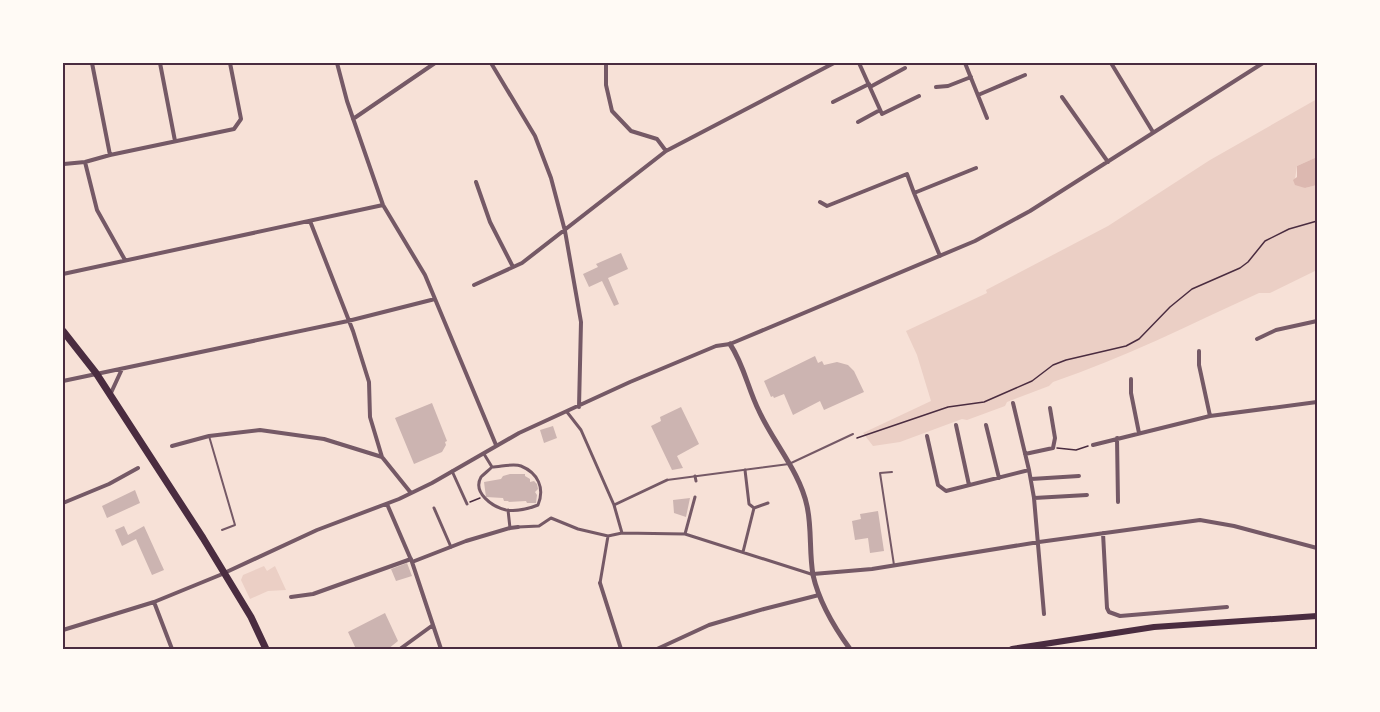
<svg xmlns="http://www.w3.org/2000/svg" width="1380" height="712" font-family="Georgia,serif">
<rect width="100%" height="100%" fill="#f7e1d7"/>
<path fill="#ebcfc5" d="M1317,99v58l-20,9 -2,13 10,9 12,-3v85l-47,23h-11c-68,31 -135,65 -206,89l-4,4 -42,16 -2,4 -38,14 -5,-1 -62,23 -27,4 -10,-13 68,-32 -14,-46 -11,-24 81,-38 -1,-3 122,-64 102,-66z
M264,566l3,5 8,-5 11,24 -18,1 -18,8 -9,-19 2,-5z"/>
<path fill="#dcb8b0" d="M1317,157v28l-12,3 -10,-3 -2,-5 4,-3v-11z"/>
<path fill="#ccb4b1" d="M621,253l7,16 -20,9 11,26 -5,2 -12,-25 -13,6 -6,-13 15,-7 -2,-3z
M815,356l3,7 4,-2 2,4 13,-3 11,3 6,6 10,21 -40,18 -4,-9 -27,14 -9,-21 -10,4 -1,-2 -2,1 -7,-16z
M432,403l15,38 -2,1 1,3 -4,7 -28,12 -19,-46z
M681,407l18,37 -22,12 6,12 -11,2 -21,-44 10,-5 -1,-4z
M553,426l4,12 -13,5 -4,-13z
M525,474v2l5,3v3l4,-1 3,3 1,5 -3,3 2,3 -1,8h-9l-1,-2 -18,1 1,-1h-5l-1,-3 -17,-1 -2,-15 17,-3 2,-3 7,-2z
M135,490l5,13 -33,15 -5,-12z
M690,498l-4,19 -12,-4 -1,-13z
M878,511l6,40 -14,2 -2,-15 -13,2 -3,-19 9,-2 -1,-5z
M124,526l4,9 16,-9 20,44 -12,5 -16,-36 -14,7 -7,-16z
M407,563l5,13 -16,5 -5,-12z
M385,613l13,28 -10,8h-32l-8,-17z"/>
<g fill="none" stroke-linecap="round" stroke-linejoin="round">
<path stroke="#4a2c40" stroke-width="1.5" d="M857,438l91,-31 36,-5 48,-21 21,-16 13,-5 60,-14 13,-7 31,-32 22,-18 48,-21 8,-6 17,-21 24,-12 28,-8
M1057,448l19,2 12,-4
M470,502l10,-4"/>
<path stroke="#755966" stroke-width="2" d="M209,436l26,89 -13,5
M892,472l-12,1 14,92
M667,480l122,-16 64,-30"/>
<path stroke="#755966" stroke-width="3" d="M567,412l14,18 33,75 8,28
M484,454l8,13c8,0 21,-4 29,-1 17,7 24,22 17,39 -10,4 -20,7 -32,5 -13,-3 -34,-17 -25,-33 3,-3 8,-7 11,-10
M745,470l4,34 5,4
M452,471l15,33
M695,476l1,5
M614,505l53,-25
M434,508l17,39
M508,510l2,18
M518,527l21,-1 12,-8 27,11 30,7 14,-3 63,1 126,40
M685,534l10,-37
M743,552l11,-44 14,-5
M600,583l8,-47"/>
<path stroke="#755966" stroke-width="4" d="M92,63l18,92
M160,63l15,78
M337,63l10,38 36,104 42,70 71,170
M491,63l44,73 16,42 14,53 16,91 -2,85
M606,63v22l6,26 19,20 26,8 9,12
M859,63l23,51 37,-18
M965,63l22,55
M1111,63l42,69
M870,87l35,-19
M936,87l12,-1 23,-9
M978,95l47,-20
M1062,97l46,65
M833,102l36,-18
M353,119l82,-56
M858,122l22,-12
M85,162l12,48 28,50
M64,164l21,-2 25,-7 124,-26 7,-10 -11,-56
M476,182l14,40 23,45
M820,202l7,4 80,-32 7,19
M310,221l43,110 16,51 1,35 12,40 29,36
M940,256l-26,-63 62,-25
M63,274l320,-69
M474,285l48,-22 144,-112 168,-88
M1257,339l19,-9 41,-9
M1199,351v14l11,51
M1131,379v14l8,40
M63,381l285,-60 87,-22
M110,395l12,-26
M1013,403l16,67 5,28 10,116
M956,425l13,60
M986,425l13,53
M927,436l11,49 8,6 83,-21
M1117,438l1,64
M1093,445l117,-29 107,-14
M172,446l37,-10 51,-6 64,9 58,18
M1025,454l28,-6 2,-10 -5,-30
M1031,479l48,-3
M1034,498l53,-3
M63,503l46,-19 29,-16
M387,504l25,58 29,87
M1103,533l4,75 2,4 11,4 107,-9
M412,562l54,-21 44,-13 8,-1
M813,574l59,-5 167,-27 161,-22 34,6 83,22
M600,583l21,66
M291,597l22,-3 98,-35
M154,602l18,47
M63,630l91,-28 66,-27 97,-45 82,-31 33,-16 87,-50 111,-51 86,-36 14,-2 245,-103 55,-30 233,-148
M400,649l33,-24
M657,649l52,-24 55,-16 55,-14"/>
<path stroke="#755966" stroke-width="5" d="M730,344c14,21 18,45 29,67 14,31 41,61 48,95 5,22 2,46 6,69 6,27 21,52 37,74"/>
<path stroke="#4a2c40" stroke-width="6" d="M1012,649l142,-22 163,-11"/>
<path stroke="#4a2c40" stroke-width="7" d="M63,331l33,42 107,165 48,79 15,32"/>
</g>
<rect width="1380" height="712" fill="none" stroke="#fffaf5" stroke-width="129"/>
<rect x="64" y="64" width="1252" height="584" fill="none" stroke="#4a2c40" stroke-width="2"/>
</svg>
